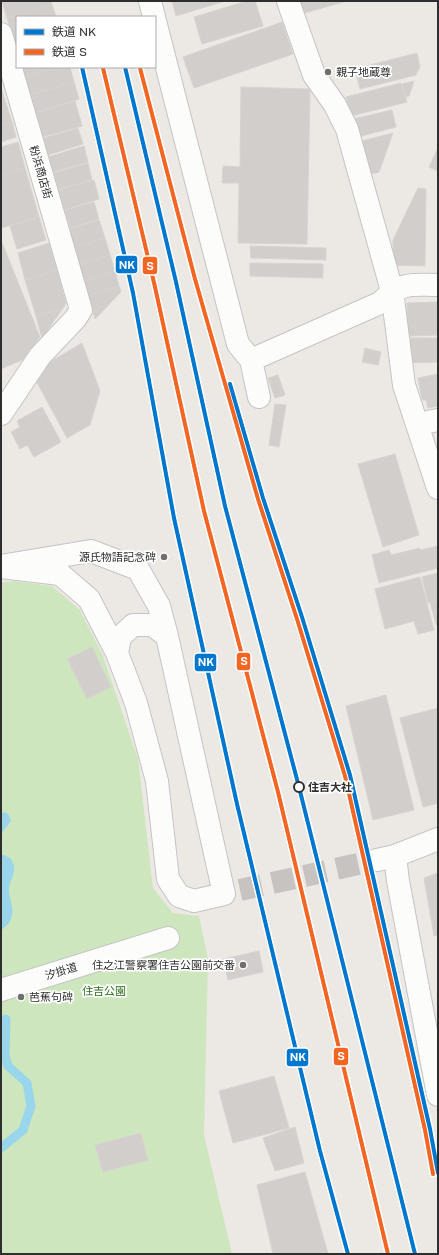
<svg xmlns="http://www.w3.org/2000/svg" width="439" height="1255" font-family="'Public Sans','Noto Sans JP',sans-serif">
<rect width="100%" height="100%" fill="#ece8e4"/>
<path fill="#cee6be" d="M13,581l39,5 28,24 23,46 35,103 15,129 20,25 26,3 9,43 -4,176 28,119h-231v-671z"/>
<path fill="#99d6ec" d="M5,812l4,3 2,6 -10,13v-21z
M1,854c5,2 10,3 12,9 4,9 -4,18 -4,27 0,9 5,17 3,25 -1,7 -5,11 -11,15z"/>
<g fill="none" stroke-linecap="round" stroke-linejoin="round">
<path stroke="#99d6ec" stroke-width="9" d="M1,1148l22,-18 8,-24 -4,-23 -19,-17 -3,-11 1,-36"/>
</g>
<path fill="#d1cecb" stroke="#d7d4d0" d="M2,1h49l1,4 -45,13z
M172,1h53l-49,15z
M247,1h8l8,25 -61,18 -8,-27z
M297,1h50l-46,13z
M52,5l4,12h-39v19l-4,1 -6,-19z
M282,22l11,32 -99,34 -11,-31z
M17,36v16l-4,-15z
M417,53l3,14 -4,8 -56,14 -5,-20z
M22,67h36l-34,10z
M58,67h12l4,15 -45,13 -5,-18z
M414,81l-5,15 -3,1 -4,-13z
M74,82l5,17 -44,14 -6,-18z
M401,83l6,19 -56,14 -5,-19z
M241,87l69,2 -3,155 -69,-1 1,-60h-17l1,-17 17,1z
M1,88l11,34 -11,3z
M75,101l7,25 -40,11 -7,-24z
M392,110l4,17 -38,10 -5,-18z
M12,122l4,15 -15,5v-17z
M78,128l5,16 -35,11 -4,-17z
M393,133l-14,39 -9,2 -8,-33z
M18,142l7,26 -24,7v-28z
M84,146l4,16 -35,10 -5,-15z
M438,148v23l-9,-4z
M88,163l4,17 -34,9 -4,-16z
M25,168l14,49 -38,11v-53z
M94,180l5,19 -36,11 -6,-20z
M418,188l8,1 -1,77 -32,-1v-25z
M94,202l5,17 -29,9 -5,-18z
M39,217l7,23 -29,9 -7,-23z
M99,220l6,18 -31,9 -5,-18z
M105,238l5,17 -31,9 -5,-17z
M1,240l39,97 -18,23 -21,9z
M49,243l8,27 -32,10 -7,-27z
M250,246l76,2v12l-75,-2z
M110,255l5,16 -31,10 -5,-17z
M250,263l73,1v14l-73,-2z
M57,270l9,33 -3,5 -27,8 -11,-36z
M115,271l4,15 -31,10 -4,-15z
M119,286l2,6 -26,27 -7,-23z
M438,302v33l-30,1 -1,-33z
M63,308l-21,30 -6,-22z
M409,338h29v24l-29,1z
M82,343l18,48 -10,34 -23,13 -33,-61 16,-15z
M365,348l16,4 -3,13 -16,-3z
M438,374v32l-10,2 -2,-8h-4l-4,-22z
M278,375l7,20 -10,3 -7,-20z
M275,404l11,1 -7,42 -10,-2z
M42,407l19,35 -27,15 -7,-12 -7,4 -9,-17 9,-5 -3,-6z
M395,454l24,81 -36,12 -25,-83z
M438,546v22l-59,15 -7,-28 17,-5 2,5 29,-7v2z
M438,573v27l-10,3 -6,-26z
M420,577l14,53 -16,4 -4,-13 -29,8 -10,-40z
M438,600v12l-5,1 -3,-11z
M438,612v12l-2,1 -3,-12z
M92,647l19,40 -24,12 -20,-40z
M386,695l28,115 -41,10 -27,-114z
M438,708v95l-15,4 -23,-89z
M438,873v62l-4,1 -10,-58z
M259,951l4,21 -35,8 -5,-21z
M274,1076l15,52 -56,15 -14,-52z
M295,1127l9,36 -29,8 -12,-33z
M141,1133l7,27 -45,12 -8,-27z
M305,1172l23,82h-55l-16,-69z"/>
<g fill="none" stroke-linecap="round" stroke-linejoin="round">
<path stroke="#c6c3c0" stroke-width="22" stroke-dasharray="22 11" stroke-linecap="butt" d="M240,890l137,-30"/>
<g stroke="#c5c4c5" stroke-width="24">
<path id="street" d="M150,1l4,16
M288,1l26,74 21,30 12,24 45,162 12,94 34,103
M155,21l83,323 13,16 8,37
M1,34l80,276 -6,9 -35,37 -39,58
M251,360l129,-57c23,-22 29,-18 58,-18
M417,424l21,-4
M1,566l90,-15 47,18 21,37 8,30 57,258 -30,7 -15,-5 -11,-17 -11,-98 -21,-78 -19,-50 -28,-54 -29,-25 -59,-7
M117,653l3,-16 13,-12h19l15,11
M395,856l3,25 40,214
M377,860l18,-4 43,-17
M1,990l167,-52"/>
</g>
<use href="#street" stroke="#fcfcfb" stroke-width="22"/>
<g stroke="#fff" stroke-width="7">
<path id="rail-1" d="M82,67l51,226 41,225 63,286 83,347 28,103
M125,67l51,215 49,224 74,281 116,467
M230,384l33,114 39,119 48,158 80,354 8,44"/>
</g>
<g stroke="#fff" stroke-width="7">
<path id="rail-2" d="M103,68l52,219 49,224 74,281 110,462
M140,68l55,211 63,220 39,120 48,157 80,354 8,44"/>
</g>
<use href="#rail-1" stroke="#0077ce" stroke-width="4"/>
<use href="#rail-2" stroke="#f26522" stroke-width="4"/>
</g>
<g fill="#706f6e" stroke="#fff" stroke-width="1.5">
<circle cx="328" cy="72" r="4"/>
<circle cx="164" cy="557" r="4"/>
<circle cx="243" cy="965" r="4"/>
<circle cx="21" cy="997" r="4"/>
</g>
<circle fill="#fff" stroke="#2e2e2e" stroke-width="2" cx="299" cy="787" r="5"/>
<g text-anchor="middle" stroke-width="3.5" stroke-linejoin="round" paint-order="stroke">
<g font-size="11" fill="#2e2e2e" stroke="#fff" text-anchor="start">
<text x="336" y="76">親子地蔵尊</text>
<text x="156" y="561" text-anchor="end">源氏物語記念碑</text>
<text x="235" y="969" text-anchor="end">住之江警察署住吉公園前交番</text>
<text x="29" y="1001">芭蕉句碑</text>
</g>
<g font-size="11" fill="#2e2e2e" stroke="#fff">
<text transform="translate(41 172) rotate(74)" y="4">粉浜商店街</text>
<text transform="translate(61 971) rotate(-17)" y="4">汐掛道</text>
</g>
<g font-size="11" font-weight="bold" fill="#2e2e2e" stroke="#fff" text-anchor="start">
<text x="308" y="791">住吉大社</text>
</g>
<g font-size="11" fill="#2c6e1b" stroke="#fff">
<text x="104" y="995">住吉公園</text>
</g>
</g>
<g stroke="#fff" stroke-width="1.5">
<rect x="115" y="255" width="23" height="19" rx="4" fill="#0077ce"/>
<rect x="142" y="256" width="16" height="19" rx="4" fill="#f26522"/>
<rect x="236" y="652" width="15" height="19" rx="4" fill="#f26522"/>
<rect x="194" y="653" width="23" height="19" rx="4" fill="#0077ce"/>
<rect x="333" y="1047" width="16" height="19" rx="4" fill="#f26522"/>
<rect x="286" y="1048" width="23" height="19" rx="4" fill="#0077ce"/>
</g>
<g font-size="11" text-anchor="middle" font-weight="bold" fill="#fff">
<text x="127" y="269">NK</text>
<text x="150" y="270">S</text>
<text x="244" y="665">S</text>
<text x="206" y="666">NK</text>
<text x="341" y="1060">S</text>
<text x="298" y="1061">NK</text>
</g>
<rect width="439" height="1255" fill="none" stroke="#2e2e2e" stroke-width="4"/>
<rect x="16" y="16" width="140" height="52" fill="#ffffff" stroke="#ababab"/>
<rect x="24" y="29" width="20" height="6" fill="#0077ce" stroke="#ababab"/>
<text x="52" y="36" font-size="12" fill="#2e2e2e">鉄道 NK</text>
<rect x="24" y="49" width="20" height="6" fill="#f26522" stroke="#ababab"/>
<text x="52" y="56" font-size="12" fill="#2e2e2e">鉄道 S</text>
</svg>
